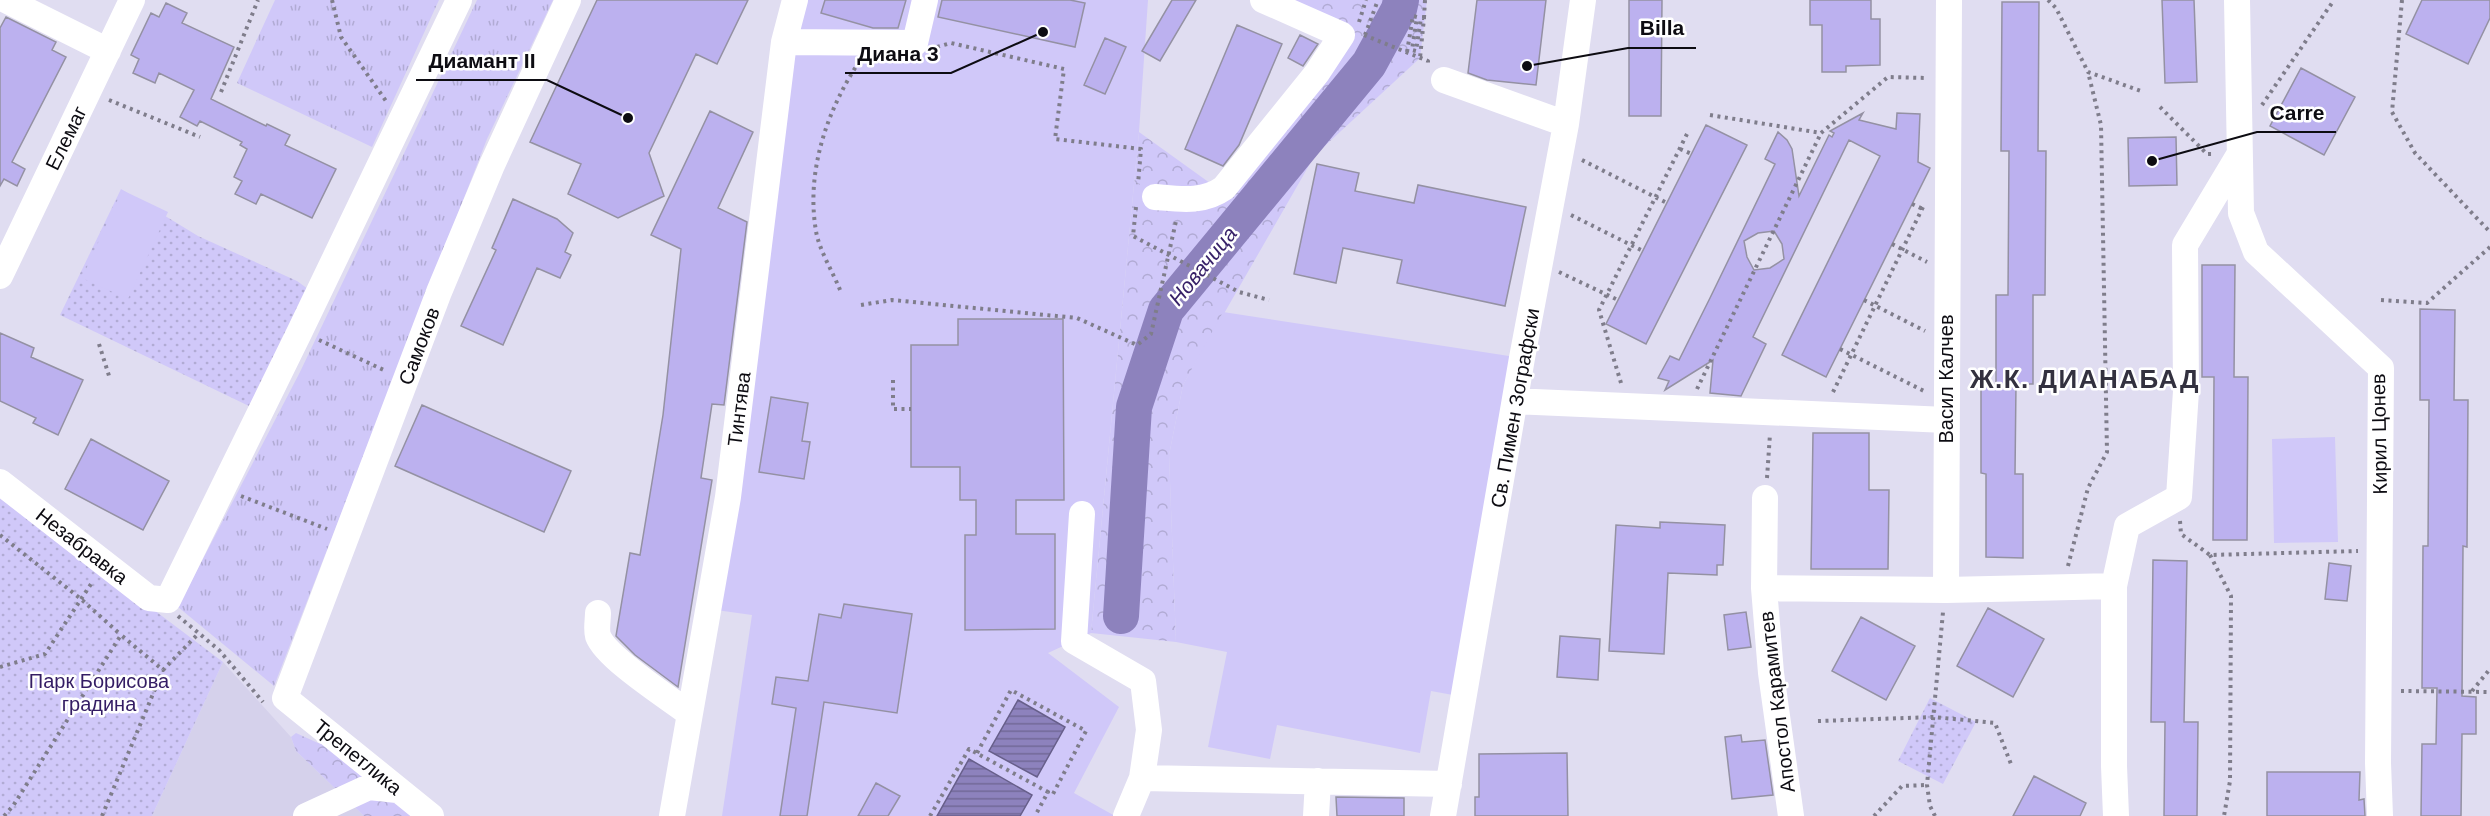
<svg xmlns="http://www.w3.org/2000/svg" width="2490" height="816" font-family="Arial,sans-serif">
<defs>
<pattern id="grass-tufts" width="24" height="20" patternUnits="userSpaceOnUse" patternTransform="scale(1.5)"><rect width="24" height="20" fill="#d0c8f9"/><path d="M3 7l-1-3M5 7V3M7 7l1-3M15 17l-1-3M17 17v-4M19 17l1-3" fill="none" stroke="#b1abd4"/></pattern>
<pattern id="forest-crowns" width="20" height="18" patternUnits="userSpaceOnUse" patternTransform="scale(1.5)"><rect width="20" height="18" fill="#d0c8f9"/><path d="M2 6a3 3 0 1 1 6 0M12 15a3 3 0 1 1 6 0" fill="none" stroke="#b1abd4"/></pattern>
<pattern id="park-dots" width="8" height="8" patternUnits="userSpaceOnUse" patternTransform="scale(1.5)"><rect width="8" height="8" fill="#d0c8f9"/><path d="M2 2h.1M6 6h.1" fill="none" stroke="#b1abd4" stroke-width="1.8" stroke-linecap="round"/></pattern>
<pattern id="water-rules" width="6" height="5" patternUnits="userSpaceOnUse" patternTransform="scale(1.5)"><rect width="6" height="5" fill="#8d82bd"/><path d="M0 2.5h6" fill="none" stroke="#726998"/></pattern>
</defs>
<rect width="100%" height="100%" fill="#e0ddf1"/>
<path fill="#d5d1eb" d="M223,662l68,75 5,14 68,65h-212z"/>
<path fill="url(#grass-tufts)" d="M275,0h164l-67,147 -135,-64z
M477,0h76l-66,139 -213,547 -96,-79 122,-235z"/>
<path fill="url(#forest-crowns)" d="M1290,0h137l-7,58 -105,97 -132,230 -14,70 7,187 -85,-9 48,-501 89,64 127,-165z
M296,733l22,10 9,-2 88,75h-51l-68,-65 -5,-14z"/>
<path fill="url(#park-dots)" d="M121,189l77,47 99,45 11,8 -57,118 -191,-92z
M0,494l223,168 -71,154h-152z
M1930,698l46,24 -33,62 -45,-23z"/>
<path fill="#d0c8f9" d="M796,0h352l-9,132 -48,501 -43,20 71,54 -45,86 41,23h-393l30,-201 -43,-6z
M122,190l46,22 -40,87 -46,-21z
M1223,312l299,46 -58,339 -33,-6 -11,62 -143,-28 -7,34 -62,-12 19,-95 -51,-10 -7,-187 14,-70z
M2335,437l3,105 -64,1 -2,-104z"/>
<path fill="url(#water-rules)" stroke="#675f8a" stroke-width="1.5" d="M1018,700l47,27 -28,50 -48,-26z
M969,759l63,36 -12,21h-83z"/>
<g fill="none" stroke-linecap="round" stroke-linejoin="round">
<path stroke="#8d82bd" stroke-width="36" d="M1121,616l13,-209 32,-97 203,-246 30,-55 2,-9"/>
</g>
<path fill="#bcb1ef" stroke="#9491a3" stroke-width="1.5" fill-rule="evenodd" d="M597,0h151l-31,64 -21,-10 -47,99 15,43 -46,22 -50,-24 13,-30 -51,-22z
M825,0h81l-8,28h-25l-52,-15z
M942,0h128l15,3 -10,44 -137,-30z
M1172,0h24l-36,61 -18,-10z
M1477,0h69l-10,85 -49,-5 -19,-7z
M1629,0h33l-1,116h-32z
M1810,0h61v19h9v46l-34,1v6h-24v-47h-12z
M2162,0h32l3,82 -32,1z
M2422,0h68v18l-22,46 -62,-30z
M2002,2h37l-1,149h8l-1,144h-12v89h-17l-1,90h8v84l-37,-1v-83l-5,-1v-89h15v-89h12l1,-144h-8z
M166,3l21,10 -5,10 52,24 -23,52 55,27 1,-2 23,11 -5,10 51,24 -24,49 -51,-24 -5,10 -21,-10 7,-13 -8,-4 13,-28 -7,-4 2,-3 -42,-21 -3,5 -17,-9 14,-27 -35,-17 -4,10 -22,-10 6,-14 -8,-4 20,-42 8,4z
M6,17l50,25 -4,8 14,7 -54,105 13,7 -8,17 -13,-7 -4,7v-158z
M1237,25l45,19 -43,101 -16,21 -38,-17z
M1300,35l18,9 -15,22 -15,-8z
M1105,38l21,9 -21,47 -21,-9z
M2301,68l54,29 -31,58 -54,-29z
M710,111l43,21 -35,76 29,14 -23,183 -12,-1 -11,74 11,2 -34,207 -43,-32 -19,-19 14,-83 10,2 14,-85 9,-55 18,-166 -30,-14z
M1863,113l-4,7 37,9 1,-16 23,1 -2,48 12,6 -104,209 -44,-22 98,-199 -31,-16 -96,197 13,7 -25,52 -31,-3 3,-33 -48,30 4,-9 -11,-3 12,-22 9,4 31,-62 65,-134 -10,-5 13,-27 9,8 5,9 7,47 30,-61 3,2 2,-4 -4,-2zM1774,231l8,13 2,15 -14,9 -16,2 -7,-13 -3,-16 14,-8z
M1706,125l41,20 -101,199 -40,-20z
M2176,137l1,48 -48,1 -1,-48z
M1317,164l42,9 -4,18 59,12 4,-18 108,22 -21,99 -108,-23 5,-23 -59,-12 -7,35 -42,-9z
M513,199l44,20 16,14 -8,19 6,3 -11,23 -23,-10 -34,77 -42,-19 35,-76 -4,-2z
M2202,265h33l-1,112h14l-1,163h-34l1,-163h-12z
M2420,309l35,1 -1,90h14l-1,147 -4,-1 -1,150 14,1v37h-14l-1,82h-40l1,-72h14l1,-56h-15l1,-142h5l1,-146h-9z
M958,319h105l1,181h-48v34h39v95l-90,1v-95h11v-35h-16v-33h-49v-122h47z
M0,333l34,15 -3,9 52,23 -25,55 -25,-12 3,-5 -36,-17z
M771,397l37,6 -6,38 8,1 -6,37 -45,-7z
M422,405l149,66 -27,61 -149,-66z
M1813,433h56v57h20l-1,79h-77z
M91,439l78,42 -26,49 -78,-41z
M1660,522l65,3 -2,40h-6v10l-49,-2 -4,81 -55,-3 7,-126 44,3z
M2153,560l34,1 -3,161h14l-1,94h-33l1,-94h-14z
M2329,563l22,3 -4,35 -22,-2z
M844,604l68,10 -15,99 -73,-11 -17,114h-27l16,-108 -24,-4 4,-27 32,4 11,-67 22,4z
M1988,608l56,31 -31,58 -56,-31z
M1746,612l5,35 -23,3 -4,-35z
M1861,617l54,29 -29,54 -54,-29z
M1560,636l40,3 -2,41 -41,-3z
M1741,735l1,7 23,-2 8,55 -41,4 -7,-62z
M1567,753l1,63h-93v-19h4v-43z
M2267,772h93l-1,28 5,-1 1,17h-98z
M2034,776l52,27 -6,13h-67z
M876,783l24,13 -12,20h-30z
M1336,797l68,1v18h-67z"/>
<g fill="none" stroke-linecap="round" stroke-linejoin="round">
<path stroke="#7f7d8b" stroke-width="4" stroke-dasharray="3 4.5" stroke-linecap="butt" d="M332,0l9,37 45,64
M2048,0l8,8 32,64 53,19
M2402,0l-10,112 23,41 75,79
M1424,18l1,-18
M1359,22l7,-22
M1364,35l64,26v4
M1365,35l13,-35
M937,47l14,-4 113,26 -9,70 86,10 -3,35
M1407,52l6,-36 4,1 -5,33 4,1 5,-33h3l-4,40
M221,92l37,-92
M109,100l91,37
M2262,105l72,-105
M2160,107l47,47h8
M1710,115l111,18 67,-56 39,1
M1680,149l12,5
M1582,160l85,43
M1912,204l13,6
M1136,207l-3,29 106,56 30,8
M1571,215l72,36
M1892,244l35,18
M1559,272l59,28
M840,290c-7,-18 -21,-40 -24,-59 -10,-58 10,-118 41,-166
M1864,300l61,31
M2381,300l46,3 63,-56
M861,305l31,-5 185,18 60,27 14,-11 25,-113
M319,340l67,31
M99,344l11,35
M1840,349l86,43
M893,380v29h18
M1621,383l-22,-73 89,-178
M1697,389l124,-256
M1833,392l91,-187
M1767,478l3,-44
M241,496l86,33
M2180,521l1,13 29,21 148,-4
M0,535l81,64 40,36
M2210,555l21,41 -1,185 -6,35
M2068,566l20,-78 19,-36 -6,-327 -13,-53
M178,616l41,34 44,52
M0,667l45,-13 48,-73
M2401,691l89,1
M2472,691l18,-22
M1818,721l116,-4 61,6 16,41
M977,753l34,-63 75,41 -33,63 -5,-2
M4,816l9,-10 108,-171 42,35 35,-36
M102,816l61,-146
M930,816l39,-67 79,43 -13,24
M1874,816l28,-30 25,-1
M1935,816l-5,-10 -3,-21 16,-173"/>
<path stroke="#fff" stroke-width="26" d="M6,0l102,51
M2237,0l4,213 15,39 125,116 -3,395 2,53
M784,42l131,1 10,-43
M1444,80l122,44
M1155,197c25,2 48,6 69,-9l93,-115 25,-38 -79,-35
M0,276l132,-276
M1515,401l431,19
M0,482l149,116 19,2 132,-269 159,-331
M1765,498l-1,90 7,85 20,143
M1082,514l-8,127 69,40 6,49 -7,48 -16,38
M1764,588l182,2 168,-4
M1946,590l3,-590
M598,613c0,7 -2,16 0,23 8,22 71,62 92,78
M1142,778l307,6
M306,816l63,-29 28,3
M431,816l-146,-118 154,-406 53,-127 76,-165
M672,816l56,-319 56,-455 11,-42
M1316,816l2,-35
M1443,816l79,-458 44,-234 17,-124
M2116,816l-2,-50v-180l13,-60 52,-29 7,-106 -1,-146 54,-90"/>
</g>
<g text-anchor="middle" stroke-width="5" stroke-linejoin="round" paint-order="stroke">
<g font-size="20" fill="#0d0c12" stroke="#fff">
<text transform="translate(66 138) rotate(-64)" y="7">Елемаг</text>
<text transform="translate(419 346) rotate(-69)" y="7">Самоков</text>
<text transform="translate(1946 379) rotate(-90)" y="7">Васил Калчев</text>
<text transform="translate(1515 408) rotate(-80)" y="7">Св. Пимен Зографски</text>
<text transform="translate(739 409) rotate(-83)" y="7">Тинтява</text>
<text transform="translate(2379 434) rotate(-91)" y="7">Кирил Цонев</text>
<text transform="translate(82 546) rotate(38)" y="7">Незабравка</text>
<text transform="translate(1777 702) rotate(-97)" y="7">Апостол Карамитев</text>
<text transform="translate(358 757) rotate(39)" y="7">Трепетлика</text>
</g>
<g font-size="20" fill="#341d64" stroke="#fff">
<text x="99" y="688">Парк Борисова<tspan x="99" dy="23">градина</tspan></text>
</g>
<g font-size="21" font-style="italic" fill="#372168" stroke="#fff">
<text transform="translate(1203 266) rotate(-51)" y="7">Новачица</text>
</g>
<g font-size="26" font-weight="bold" letter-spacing="1.5" fill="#33313f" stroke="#fff">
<text x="2085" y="388">Ж.К. ДИАНАБАД</text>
</g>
</g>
<path fill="none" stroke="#0d0c12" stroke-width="2" d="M1527 66L1628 48H1696M1043 32L951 73H845M628 118L547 80H416M2152 161L2257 132H2336"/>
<g fill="#0d0c12" stroke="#fff" stroke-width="2">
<circle cx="1527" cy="66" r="6"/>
<circle cx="1043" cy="32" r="6"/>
<circle cx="628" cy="118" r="6"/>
<circle cx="2152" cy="161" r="6"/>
</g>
<g font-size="21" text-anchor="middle" font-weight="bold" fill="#0d0c12" stroke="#fff" stroke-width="5" stroke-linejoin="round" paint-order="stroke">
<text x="1662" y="35">Billa</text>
<text x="898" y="61">Диана 3</text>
<text x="482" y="68">Диамант II</text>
<text x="2297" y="120">Carre</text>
</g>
</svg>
